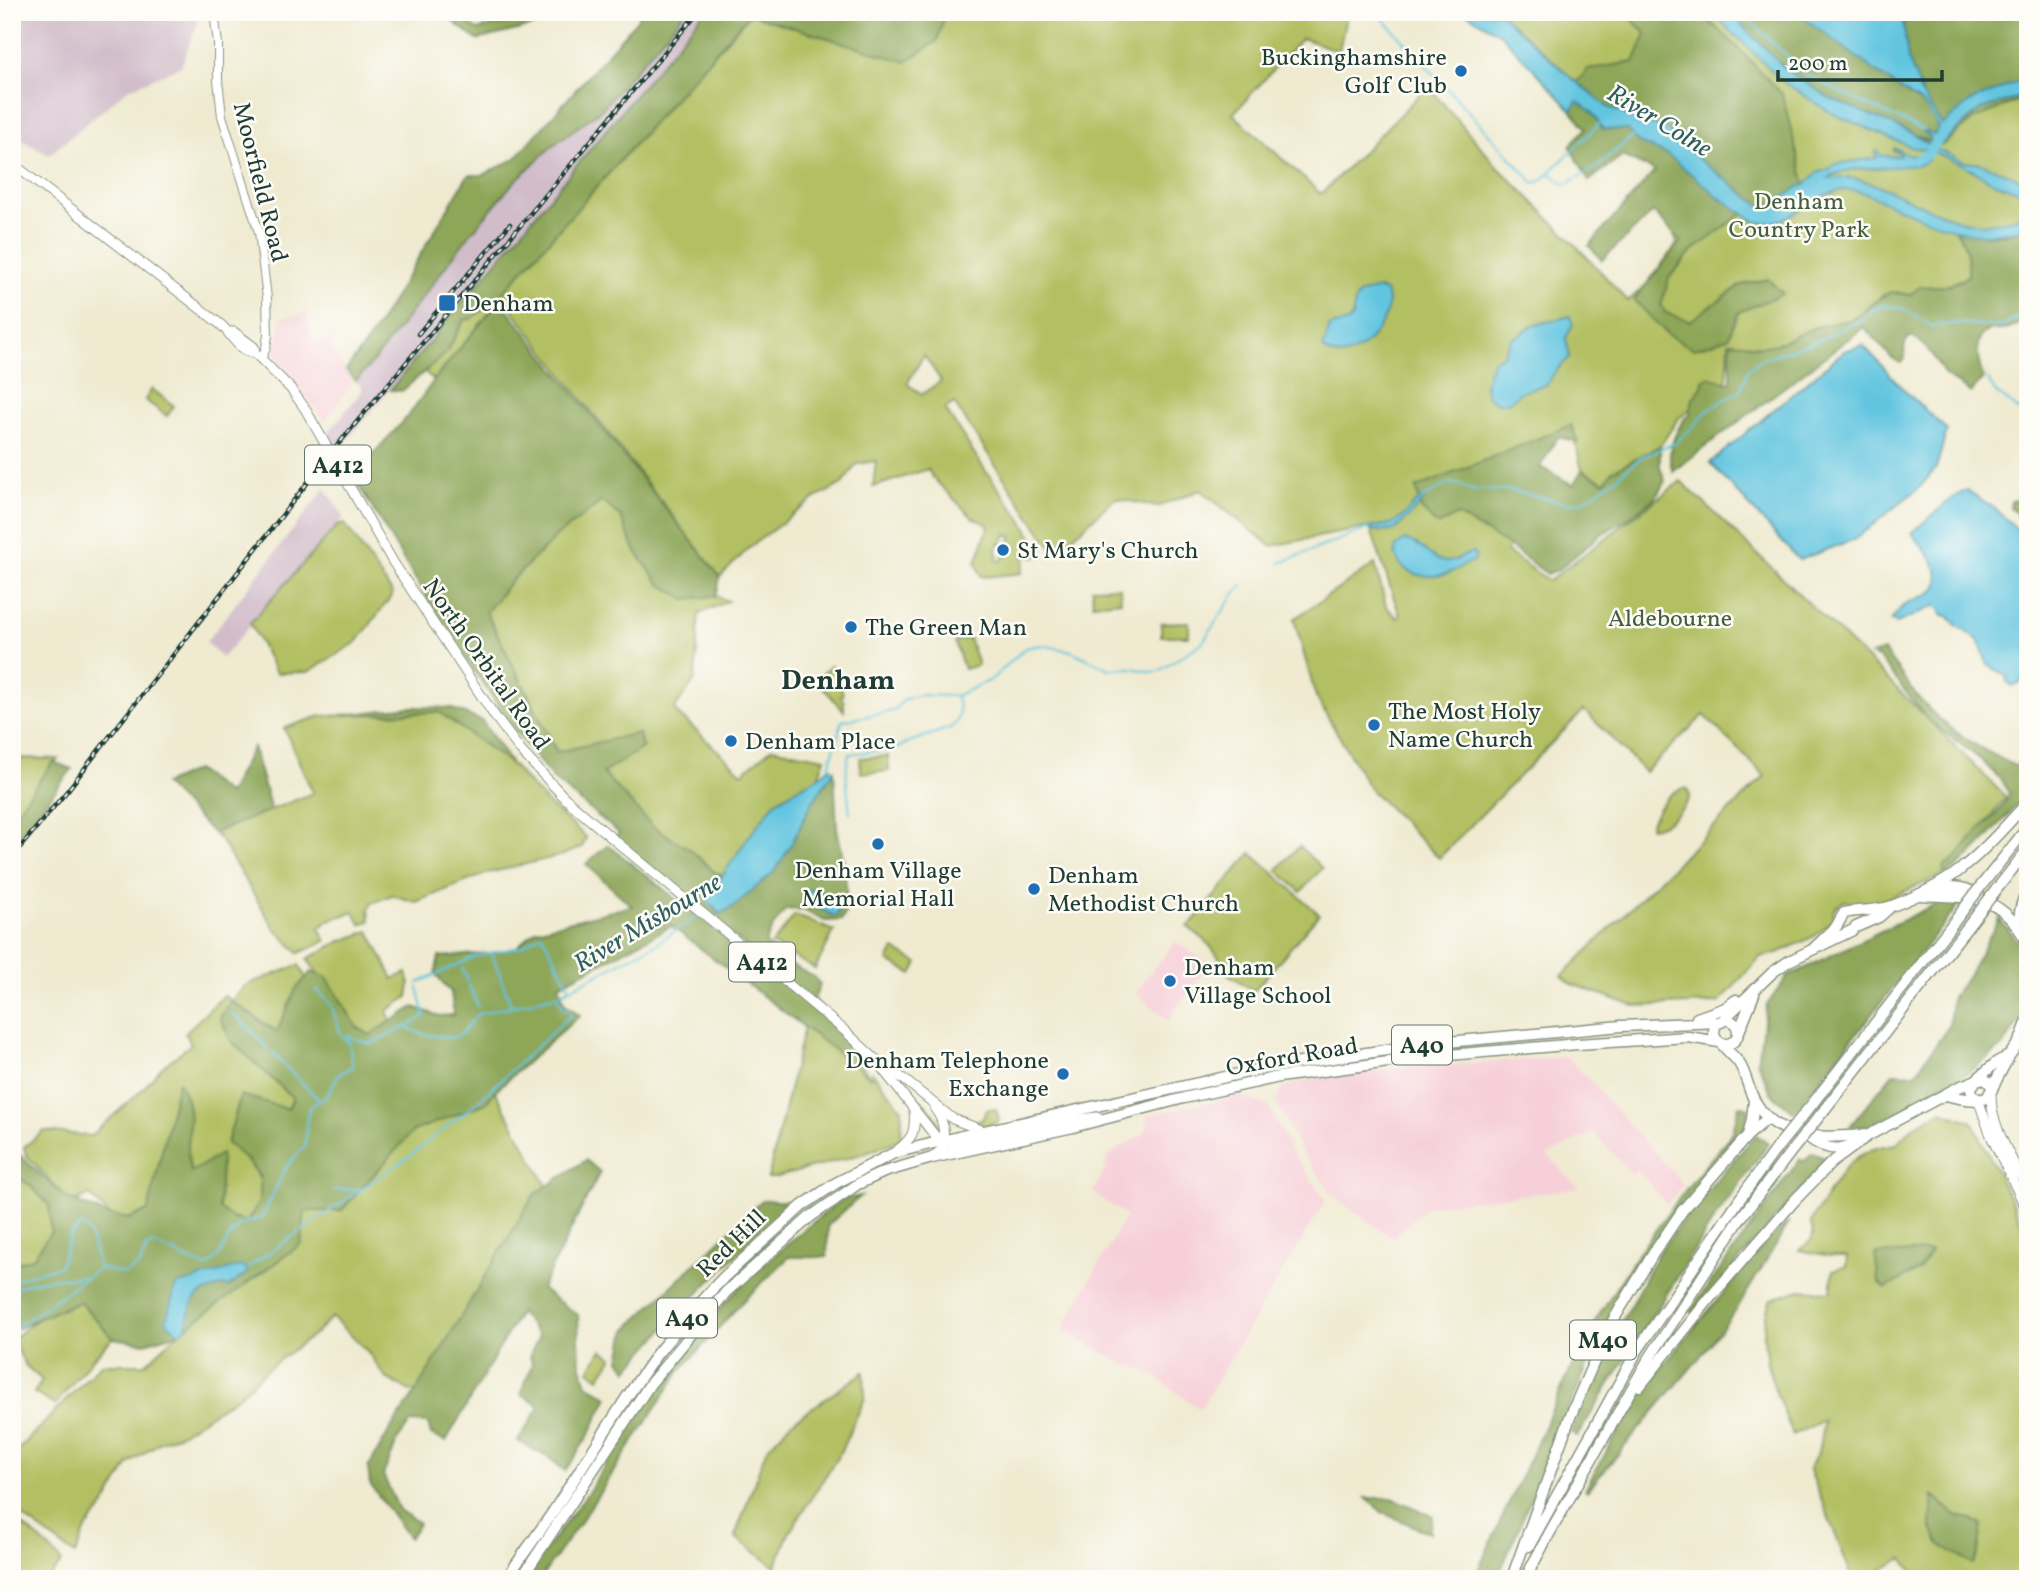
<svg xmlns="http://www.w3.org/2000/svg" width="2040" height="1591" font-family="Vollkorn,serif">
<rect width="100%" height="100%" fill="#fdfcf7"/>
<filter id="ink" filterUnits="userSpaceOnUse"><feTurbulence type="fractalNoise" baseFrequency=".0143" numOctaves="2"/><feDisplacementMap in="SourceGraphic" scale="14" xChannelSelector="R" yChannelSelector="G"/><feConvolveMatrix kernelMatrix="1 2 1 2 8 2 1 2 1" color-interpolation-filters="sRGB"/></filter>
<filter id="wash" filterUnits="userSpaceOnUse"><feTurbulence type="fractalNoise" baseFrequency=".00686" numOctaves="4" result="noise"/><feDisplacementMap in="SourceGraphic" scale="28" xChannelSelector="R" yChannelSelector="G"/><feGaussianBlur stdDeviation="1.57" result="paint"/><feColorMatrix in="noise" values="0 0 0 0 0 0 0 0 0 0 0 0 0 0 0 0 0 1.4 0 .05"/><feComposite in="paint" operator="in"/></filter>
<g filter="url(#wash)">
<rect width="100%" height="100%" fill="#efead0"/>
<path fill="#f6cfd8" d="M307,313l6,31 16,-6 10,22 14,22 -28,39 -51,-68 8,-36z
M1176,942l33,22 -41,57 -32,-28 17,-24z
M1568,1057l116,128 -18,19 -28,-34 -6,4 -39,-42 -46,23 32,33 -152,18 -33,31 -16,-8 -43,-31 -31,-43 -28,-53 7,-15 35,-9 58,-8z
M1241,1096l27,10 23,44 35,50 -126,209 -53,-38 -23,-7 -62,-34 64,-114 -33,-24 12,-23 2,-11 5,-5 33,-20 3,-18z"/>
<path fill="#d1bdca" d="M12,12h169l18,8 -18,46 -53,23 -79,66 -37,-20z
M685,12h19l-366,439 -11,-17 36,-44 -7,-9 21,-24 95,-125 37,-45 43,-41 50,-37z
M325,488l19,29 -122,141 -16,-16z"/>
<path fill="#b2bf62" stroke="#687e4b" stroke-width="2" fill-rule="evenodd" d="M743,12h604l-8,39 -37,-13 -69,76 88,80 107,-108 69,80 72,72 59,63 19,-17 30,-40 -11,-38 33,-46 -91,-53 -34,-27 -75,-68h225l101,90 53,24 63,20 33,-27 54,-23v123c-18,23 -47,17 -73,11 12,13 14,29 13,46l-22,10 -26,1 -10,8 -13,-3 -14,3 -32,25 -35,7 -39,17 -13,3 -35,-5 -2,37 -3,3 -46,37 -18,27 -48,25 -7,11 -23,-12 -11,-44 -114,89 52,31 -3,5 43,30 132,-100 188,180 137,136 -60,77 -76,32 -25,-5 -11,7 -1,12 -18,16 -37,17 -18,4 -41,46 -85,3 -62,-22 -10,-8 203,-200 -61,-61 -59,57 -61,-62 -145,148 -69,-69 -54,-92 -22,-78 81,-55 11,42 11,12 3,-2 -30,-89 -99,19 -71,-56 -43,17 -42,-9 -59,55 -26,-36 -76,-114 -9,6 40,61 37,50 21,36 -18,1 -3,16 -38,4 -3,-1 -5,-14 13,-37 -16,-7 -41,-41 -4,-8 -55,18 3,-26 -19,3 -15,20 -28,15 -63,47 -31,31 -219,-282 248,-280zM924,355l17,26 -19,13 -15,-10zM1006,534l6,2 -4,10 3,1 -4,10 -3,-1 -3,5 -5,-2 2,-5 -3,-2 4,-9 3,1z
M497,300h3l-66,80 -9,-8 21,-19 18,-33 7,-2z
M152,389l22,17 -7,10 -22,-16z
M602,501l18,15 16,36 49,47 31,-3 12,5 -29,13 -4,66 -21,30 68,63 30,-25 53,10 -7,19 -42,24 -29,38 -23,37 -10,-4 -23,-22 -39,-24 -50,-53 40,-25 -85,4 -71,-140 25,-31 47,-46z
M345,524l48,70 -36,48 -49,30 -32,1 -26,-50 87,-97z
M1120,587l1,14 -28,3 -1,-16z
M1189,622v14h-28v-13z
M969,638l9,27 -14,4 -9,-27z
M831,666l7,7 5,22 -3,1 4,5v10l-25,-28v-6z
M439,712l73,53 34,37 40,35 -4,10 -19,8 -78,19 -69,28 -24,-7 -20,8 -3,6 1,12 -9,4 -7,-13 -25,8 -10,8 7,13 -27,12 -24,-24 -56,-91 -6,-5 100,-40 -29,-65 37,-12z
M888,756l1,15 -28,2 -1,-15z
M12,758l46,1 -46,63z
M1685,788l2,1 3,7c-6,15 -22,29 -39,32l-1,-3c7,-15 17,-34 35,-37z
M1299,846l23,22 -21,24 -24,-22z
M1251,853l68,61 -65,77 -38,-25 5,-6 -15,-19 -18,-14z
M795,915l39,16 -19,38 -43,-25z
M369,931l24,48 14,-6 3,12 -2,12 -21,14 4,10 -21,14 -13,-8 -30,-49 -8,-3 -12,-16 32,-17z
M894,949l24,14 -6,11 -24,-13z
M299,965l7,13 -10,11 -19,43 -46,-31 -11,17 12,23 61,57 -5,11 -47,-14 -14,48c17,15 43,34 32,60 -3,6 -8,13 -12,19l-15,-4 -13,-10 2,-53 -30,17 -4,-13 2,-27 -11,-50 -30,129 -32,12 -26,-28 -18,9 -46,-49 -2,-8 20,-16 47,5 51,-46 19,-22 30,-24 -6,-11 39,-38 7,6 15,-16z
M804,1027l67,50 1,-5 30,37 -1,30 -32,13 -95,26h-6z
M495,1091l52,95 -13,9 -117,195 -7,1 -24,-13 -18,-26 -36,-35 -16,16 -49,36 -29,27 -56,37 -22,9 -31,22 -27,45 -15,18 -12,28 -63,-46v-23l6,-6 -6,-6v-18l89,-92h44l34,-31 122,-89 3,-33h37l72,-80 73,-28z
M921,1100c12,11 18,20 21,37 -11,-10 -21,-21 -27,-34z
M988,1109h8l3,10 -1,3c-8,3 -18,6 -26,0l10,-3z
M1941,1111l32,11 55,114v343h-123l8,-6 -10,-15 -34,19 -16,2 -44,-111 9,-15 6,-33 -31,15c-17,-42 -41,-90 -22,-136l29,-9 31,2 2,-22 13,-3 1,-11h-16l-32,-6c5,-5 13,-7 14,-16 0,-3 -2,-7 -2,-11 1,-6 8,-14 11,-19 19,-34 33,-56 75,-60l14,-16zM1931,1252l-11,17 -34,19zM1933,1496l24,20 14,3 2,44 -34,-19z
M12,1173l19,13 18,19 2,27 -18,26 -21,6z
M80,1302l33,36 -22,22 -36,45 -21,-12 8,-13 -17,-15 -13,-26 27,-21z
M602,1350l11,7 -14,21 -10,-8z
M864,1372l1,26 -25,55 -51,80 -14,34 -40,-30 31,-87 26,-28z
M12,1517l30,24 20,21 -14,17h-36z"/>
<path fill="#8da658" stroke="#567246" stroke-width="2" d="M443,12h9l25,18 65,-18h48l-113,28 -20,-15z
M639,12h46l-83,97 -50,37 -39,37 -42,50 -94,124 -21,24 -10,-11 24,-32 98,-163h15l32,-16 123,-140z
M704,12h242l-9,29 -31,21 -157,-48 -248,281 -30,24 -7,1 -18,33 -44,38 -12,-1z
M1625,12h74l30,27 53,55 23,91c-16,5 -27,23 -44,21l-61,-46 -33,-30 -59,-23 -31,-25 11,-13 46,-7 12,-28z
M1729,12h67l102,76 26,17 1,-4 -17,-42 -6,-47h126v84l-54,23 -33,27 -97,-40 -32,-18 -25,-18z
M1576,100l16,12 11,17 24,1 12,13 29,12 74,59 -51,38 -22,26 -8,28 5,7 24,8 51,-36 27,-6 15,15 -44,18 -11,26 -34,11 -26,-14 -34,-35 47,-59 -28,-29 -51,48 -13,-14 66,-75 -33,-15 -33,25 -19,-35 16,-18 -14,-17z
M1954,228c15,5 30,8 46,7 10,0 18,-5 28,-6v92c-9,3 -19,8 -28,9 -4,1 -8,-1 -12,1 -18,6 -8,36 -5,48l-12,14 -26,-18 -14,-22 -11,-11 -10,-6c-7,7 -6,14 -5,23l-4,4 -9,-5 -28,-31 -191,144c-1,-3 -3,-7 -3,-11 -1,-13 9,-39 20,-46l3,-16 9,-11 1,-7 6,-3 19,6 3,-2c1,-13 -3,-26 0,-39l14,1 13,4 19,-3 39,-17 35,-7 39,-28 20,3 10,-8 26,-1 14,-5 8,-5c1,-17 -1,-35 -14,-48z
M500,300l220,277 -4,19 -31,3 -25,-15 -24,-32 -16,-36 -18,-15 -44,34 -47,46 -25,31 71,140 82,-19 3,15 -39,25 49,53 39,24 23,22 10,4 -17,24 12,14 14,-7 41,-35 16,-25 21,-43 23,-33 3,57 7,35 4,42 -6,15 -17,1 -22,-11 -17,-1 -14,19 -7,15 26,22 23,12 6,8 -6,14 7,9 -207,-169 5,-6 -65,-53 -35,-44 -74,-108 -92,-152 56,-61 25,-35z
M1571,425l7,17 -20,-5 -18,30 33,18 9,-15 23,12 7,-11 48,-25v21l5,14 -10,17 -29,22 -26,15 -42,35 -11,4 -38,-28 -52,-31 -19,11 -17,-17 -5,-21z
M2017,500c9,6 11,15 11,26l-18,-19 1,-6z
M1884,651c13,17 25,36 39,52 29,32 67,51 105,69v20c-21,23 -57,69 -82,82l-2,-1v-6c13,-7 19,-19 28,-29 12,-15 31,-26 37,-44l-6,-12 -23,-23 -52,-39 -49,-62 -8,-3z
M411,707l39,1 32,13 30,44 -73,-53 -99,3z
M253,747l18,63 -58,23 -49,-49 32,-14 32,24z
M53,762l19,7 -60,76v-27z
M608,845l224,178 39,55 -200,-152 -112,59 5,18 16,12 -85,76 -9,12 -73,28 -72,80h-36l-4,33 -122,89 -34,10 -32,-5 -33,-36 -36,14 -32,15v-67l21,-6 18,-26 -2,-27 -18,-19 -19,-13 2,-23 51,47 39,17 25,5 19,-8 30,-129c3,4 6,10 8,15 9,23 -3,51 5,75l30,-18 -2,54 13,10 15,4 13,-22v-23l-11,-15 -22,-19 14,-48 47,14 5,-11 -62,-57 -11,-23 11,-17 46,31 19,-43 15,-17 16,6 30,49 13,8 44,-28 25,9 15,-1 -3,-23 -16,-18 4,-17 53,-4 24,-5 20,-18 96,-24 -46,-42z
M1940,902h21l-167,210 -22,-18 -15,-33 10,-56 20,-28z
M1999,919l18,21 11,22v45l-25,39 -53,40 -82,41 -18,-1 43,-53 22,1 34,-48 3,-29 17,-23z
M1739,1105l10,3 -5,22 -62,75 -41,55 -37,66 -107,253h-23l100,-217 20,-39 43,-68 50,-67 46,-56z
M1756,1135l13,8 -53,73 -139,220 -6,-4 27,-64 60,-115 43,-56z
M1812,1153l15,6 -134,154 -3,-2 110,-152 4,3z
M586,1160l14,12 -59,117 37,26 2,48 7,21 21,13 -19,38 -24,36 -13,-11 -34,-19 22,-35 -19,-12 11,-29 -2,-10 9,-19 -19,-24 -74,129 -15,-6 -3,-12 -17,-1 -13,17 -15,36 16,35 20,13 -10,15 -39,-54 -2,-16 20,-35 29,-43 117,-195z
M861,1196l-33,29 -1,32h-38l-47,45 -62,69 -95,144 -45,64h-16l65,-88 52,-84 41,-57 62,-68 56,-49 42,-34z
M762,1200l32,2c-59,53 -115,107 -166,168l-8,-10 6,-30z
M1790,1221l-52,86 -39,51 -112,133 -2,-2 49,-85 43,-56 88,-104z
M1931,1251l-11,18 -34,19 -7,-6 -4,-28z
M1933,1496l24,20 14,3 11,6 -4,29 -5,10 -34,-20 -8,-18z
M1366,1498h26l41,18 -4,15 1,2 -47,-20z"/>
<path fill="#62c5e0" stroke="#40818a" stroke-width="2" d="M1028,12h50c-18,10 -33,10 -50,0z
M1464,12h35l75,68 34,27 59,23 33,30 61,46 8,1 8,-5 21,-15 7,-2 12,-12 12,-4 6,-5 41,-6 2,-1 -3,-4 2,-2 6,5h17l1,-2 -8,-4 1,-2c5,1 9,5 14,6 8,3 12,-2 21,3l-1,4 -9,4 -68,5 -19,5 -3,3c53,-5 94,38 145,45 16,3 38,-4 54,-9v15c-19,1 -39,8 -58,4 -28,-6 -55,-18 -81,-29 -13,-6 -26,-13 -40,-14 -36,0 -59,40 -93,32l-36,-24 -52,-43 -29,-12 -12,-13 -24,-1 -11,-17 -15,-11 -5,10 -70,-76z
M1712,12h17l58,58 41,27 82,35 20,14 35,16 18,2 45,18v13l-37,-14 -28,-16 -34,-15 -16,-2 -82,-35 -49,-32z
M1796,12h106l6,47 9,21 2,10 23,35 27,-23 59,-25v16l-22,9 -25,7 -41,36 -9,-4 -2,-5 -7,-4 1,-2 11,5 5,-8 -15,-22 -26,-17z
M1380,289l6,3c12,28 -37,84 -63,56l7,-22 18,-4 4,-5 4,-19 5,-5z
M1570,316l3,9 -7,13 4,19 -16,16 -7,12 -25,6 -12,10 -7,2h-6l-8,-5 -3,-6 -1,-6 3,-13 5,-12 9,-5 10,-18 6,-2 14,-10z
M1863,345l42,46 42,39 -11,38 -16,19 -65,52 -56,21 -89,-97 134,-112z
M1967,490l27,18 34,31v135l-9,10 -7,2 -5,-3 -1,-7 -18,-11 -10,-25 -22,-15 -8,-9 -5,-1 -6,-10 -40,18 -6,-2c5,-6 9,-14 15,-17 8,-6 25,-8 30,-16 10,-16 -15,-43 -24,-55l40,-35z
M1424,497v3c-4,5 -26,28 -30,30 -8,3 -16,0 -24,0v-2c7,-3 16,-2 23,-5 12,-5 19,-20 31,-26z
M1405,540c17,1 29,26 46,21 8,-2 14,-7 22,-9l3,5 -2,4c-8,2 -14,6 -20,10 -15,7 -41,8 -52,-5 -6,-6 -8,-12 -6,-20z
M830,767l4,4 -23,33 -21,43 -16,25 -41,35 -13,7 -14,-14 41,-61 29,-38 42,-24z
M815,890l23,13v11l-3,2 -24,-11 -9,-6 5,-8z
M240,1266l7,2v5l-19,14 -4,-2c-32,12 -31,9 -38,43l-7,5 -9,-7 -4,-5 10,-36z"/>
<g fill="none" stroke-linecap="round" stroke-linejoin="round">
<path stroke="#62c5e0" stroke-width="2" d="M1377,12l157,171 7,-2 58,-57
M1741,12l63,61 39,21 80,36
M1550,173l15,12 31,-18 37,-31
M1986,377l10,16 32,24
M1422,499l27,-16 9,1 14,6h37l56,13 16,-1 34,-23 26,-22 34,-14 19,-17 16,-18 30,-17 9,-23 12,-9 56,-18 44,-21 12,-10 10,-5 21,4 28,17 27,-3 41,4 28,-15
M1280,563l89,-35
M829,767l13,-46 51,-10 12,-12 14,-4 36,1 36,-16 34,-32 16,-3 30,6 38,18 23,-1 20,4 7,-1 43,-28 33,-50 8,-8
M850,813c-2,-19 -6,-41 -1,-59l47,-5 13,-7 41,-14 7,-6c2,-10 4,-17 -2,-26
M492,954l19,51
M462,968l16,39
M418,983l58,-27 44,-9 22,-13 28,54
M317,990l14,14 10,30 7,8
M233,1013l35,35
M406,1027l19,-11 -7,-29
M273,1054l45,45
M334,1190l28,-1
M247,1268l164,-113 64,-51 97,-90 -3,-4 -6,-3 -5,-11
M12,1280l48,-14 10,-30 10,-10 6,2c5,7 9,27 12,38
M12,1290c22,-12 49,-12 73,-13
M12,1331l87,-63 26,6 15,-10 7,-17 7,-3 51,23c20,-8 19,-31 35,-42 6,-4 15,-5 22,-7l24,-51 19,-21 2,-29 3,-10 16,-10 12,-22 15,-8 -5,-31 22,8 35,-17 18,7 29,4 9,-4 17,-20 80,-19 98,-51 44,-30"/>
<path stroke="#62c5e0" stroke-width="10" d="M1914,160l11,-4 18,-22"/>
</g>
</g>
<g filter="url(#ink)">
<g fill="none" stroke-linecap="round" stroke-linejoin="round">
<g stroke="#879482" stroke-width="10">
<path id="secondary" d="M214,12l4,32v36l4,36 37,116 8,66 1,37 -2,13 -5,11"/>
</g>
<g stroke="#879482" stroke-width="11">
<path id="primary" d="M12,163l208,161c11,9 19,29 35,29
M229,332h5l20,15 1,6 36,36 13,18 89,155 101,153 26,35 45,48 24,21 256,212 29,27 32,23 47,38 31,12
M881,1067l55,70 17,10 119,-27 25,-3
M1991,1092c-1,35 22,68 37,98
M1978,1099l13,37 37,76
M895,1152c17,-13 21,-19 19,-41
M932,1158l11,-10c1,-16 2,-26 -8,-39"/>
</g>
<g stroke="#879482" stroke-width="13">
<path id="highway" d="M1981,886l47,-59
M1935,888c17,-2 35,-2 47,11
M1996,890l32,-41
M1920,895c51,3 81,-3 108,49
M1856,927l23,-10 9,-8
M2020,930c-2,-15 0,-27 8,-40
M1813,949l23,-22 8,-14c15,-4 32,-1 48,-7 26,-10 54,-23 75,-42 22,-18 41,-41 61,-62
M1697,1018l28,-10 11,-8
M1714 1032a12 12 0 1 1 24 0a12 12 0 1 1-24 0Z
M1721,1022l52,-50 16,-11 64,-31
M1738,1034l16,-40
M1721,1043c5,7 13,13 18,20 8,12 9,28 17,40 24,41 73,34 113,32
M1977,1079l20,-17 12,-6
M1946,1095c13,3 28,7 41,3l22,-42 11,-15 8,-21
M1977,1099l-5,-5 -1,-6 6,-9c8,-1 15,3 15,11
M1813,1103l144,-185
M1825,1109l148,-189
M1748,1135l4,-16 2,-18
M1808,1137c21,17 40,14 61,-2l90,-48 15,-6
M1640,1386l69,-87 85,-98 37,-38 26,-19
M1529,1546l108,-195 102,-151 36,-50
M1513,1575l57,-158 38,-88 45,-75 29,-43 66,-76 20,-17
M506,1579l47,-67 74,-115 29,-42 37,-45 31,-33 78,-71 34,-23 58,-30 64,-16 303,-68 165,-25 195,-18 100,-4
M521,1579l129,-195 76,-92 84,-75 48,-33 26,-12 48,-14 141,-31 111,-29 95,-21 146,-20 153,-13 110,-7 31,5
M1525,1579l24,-45 98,-172 93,-143 49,-65"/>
</g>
<use href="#secondary" stroke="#fff" stroke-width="8"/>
<use href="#primary" stroke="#fff" stroke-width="9"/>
<use href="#highway" stroke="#fff" stroke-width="10"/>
<g stroke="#1f3d34" stroke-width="4.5">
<path id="rail" d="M418,334l92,-110
M12,857l55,-66 259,-332 372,-447"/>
</g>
<use href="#rail" stroke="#fdfcf7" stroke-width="2" stroke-dasharray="5" stroke-linecap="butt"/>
<g stroke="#879482" stroke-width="13" stroke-linecap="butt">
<path id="highway-bridge" d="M1957,918l24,-32
M1973,920l23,-30
M1775,1150l38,-47
M1789,1154l36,-45"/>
</g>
<use href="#highway-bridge" stroke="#fff" stroke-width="10"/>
</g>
</g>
<g fill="#1f6fb2" stroke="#fdfcf7" stroke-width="2.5">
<circle cx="1461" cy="71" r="7"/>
<rect x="438" y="294" width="18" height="18" rx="3.5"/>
<circle cx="1003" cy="550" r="7"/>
<circle cx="851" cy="627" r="7"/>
<circle cx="1374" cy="725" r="7"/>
<circle cx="731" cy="741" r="7"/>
<circle cx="878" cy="844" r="7"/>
<circle cx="1034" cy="889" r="7"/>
<circle cx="1170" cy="981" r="7"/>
<circle cx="1063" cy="1074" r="7"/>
</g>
<g text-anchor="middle" stroke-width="5" stroke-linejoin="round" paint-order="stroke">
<g fill="#fdfcf7" stroke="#62766e" stroke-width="2">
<rect x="305" y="445.5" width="66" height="39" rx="5"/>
<rect x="729" y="942.5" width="66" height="39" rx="5"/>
<rect x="1392" y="1025.5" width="60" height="39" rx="5"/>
<rect x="657" y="1298.5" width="60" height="39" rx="5"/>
<rect x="1570" y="1320.5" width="66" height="39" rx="5"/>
</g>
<g font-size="23" font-weight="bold" fill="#1f3d34">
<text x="338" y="473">A412</text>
<text x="762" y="970">A412</text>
<text x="1422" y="1053">A40</text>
<text x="687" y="1326">A40</text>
<text x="1603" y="1348">M40</text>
</g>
<g font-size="24" fill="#1f3d34" stroke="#fdfcf7" text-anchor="start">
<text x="1447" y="65" text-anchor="end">Buckinghamshire<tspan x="1447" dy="28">Golf Club</tspan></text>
<text x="463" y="311">Denham</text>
<text x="1017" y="558">St Mary's Church</text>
<text x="865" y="635">The Green Man</text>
<text x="1388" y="719">The Most Holy<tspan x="1388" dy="28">Name Church</tspan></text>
<text x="745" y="749">Denham Place</text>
<text x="878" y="878" text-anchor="middle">Denham Village<tspan x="878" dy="28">Memorial Hall</tspan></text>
<text x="1048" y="883">Denham<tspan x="1048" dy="28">Methodist Church</tspan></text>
<text x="1184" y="975">Denham<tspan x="1184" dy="28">Village School</tspan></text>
<text x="1049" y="1068" text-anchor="end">Denham Telephone<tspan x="1049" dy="28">Exchange</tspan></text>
</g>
<g font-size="24" fill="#1f3d34" stroke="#fdfcf7">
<text transform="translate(261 182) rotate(76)" y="8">Moorfield Road</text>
<text transform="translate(487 664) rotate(55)" y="8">North Orbital Road</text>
<text transform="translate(1292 1056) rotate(-10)" y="8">Oxford Road</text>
<text transform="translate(731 1243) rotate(-44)" y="8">Red Hill</text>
</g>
<g font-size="24" fill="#445e40" stroke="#fdfcf7">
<text x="1799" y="209">Denham<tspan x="1799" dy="28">Country Park</tspan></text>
<text x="1670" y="626">Aldebourne</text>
</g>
<g font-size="26" font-style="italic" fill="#305f5f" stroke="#fdfcf7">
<text transform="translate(1660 120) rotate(31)" y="9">River Colne</text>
<text transform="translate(647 922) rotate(-31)" y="9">River Misbourne</text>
</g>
<g font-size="28" font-weight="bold" fill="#1f3d34" stroke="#fdfcf7">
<text x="838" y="689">Denham</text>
</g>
</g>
<rect width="2040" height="1591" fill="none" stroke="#fdfcf7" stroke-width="42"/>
<path d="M1778 70v10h164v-10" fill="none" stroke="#1f3d34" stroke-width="3.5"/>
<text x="1788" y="70" font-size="21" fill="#1f3d34" stroke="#fdfcf7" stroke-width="5" paint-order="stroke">200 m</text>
</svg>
